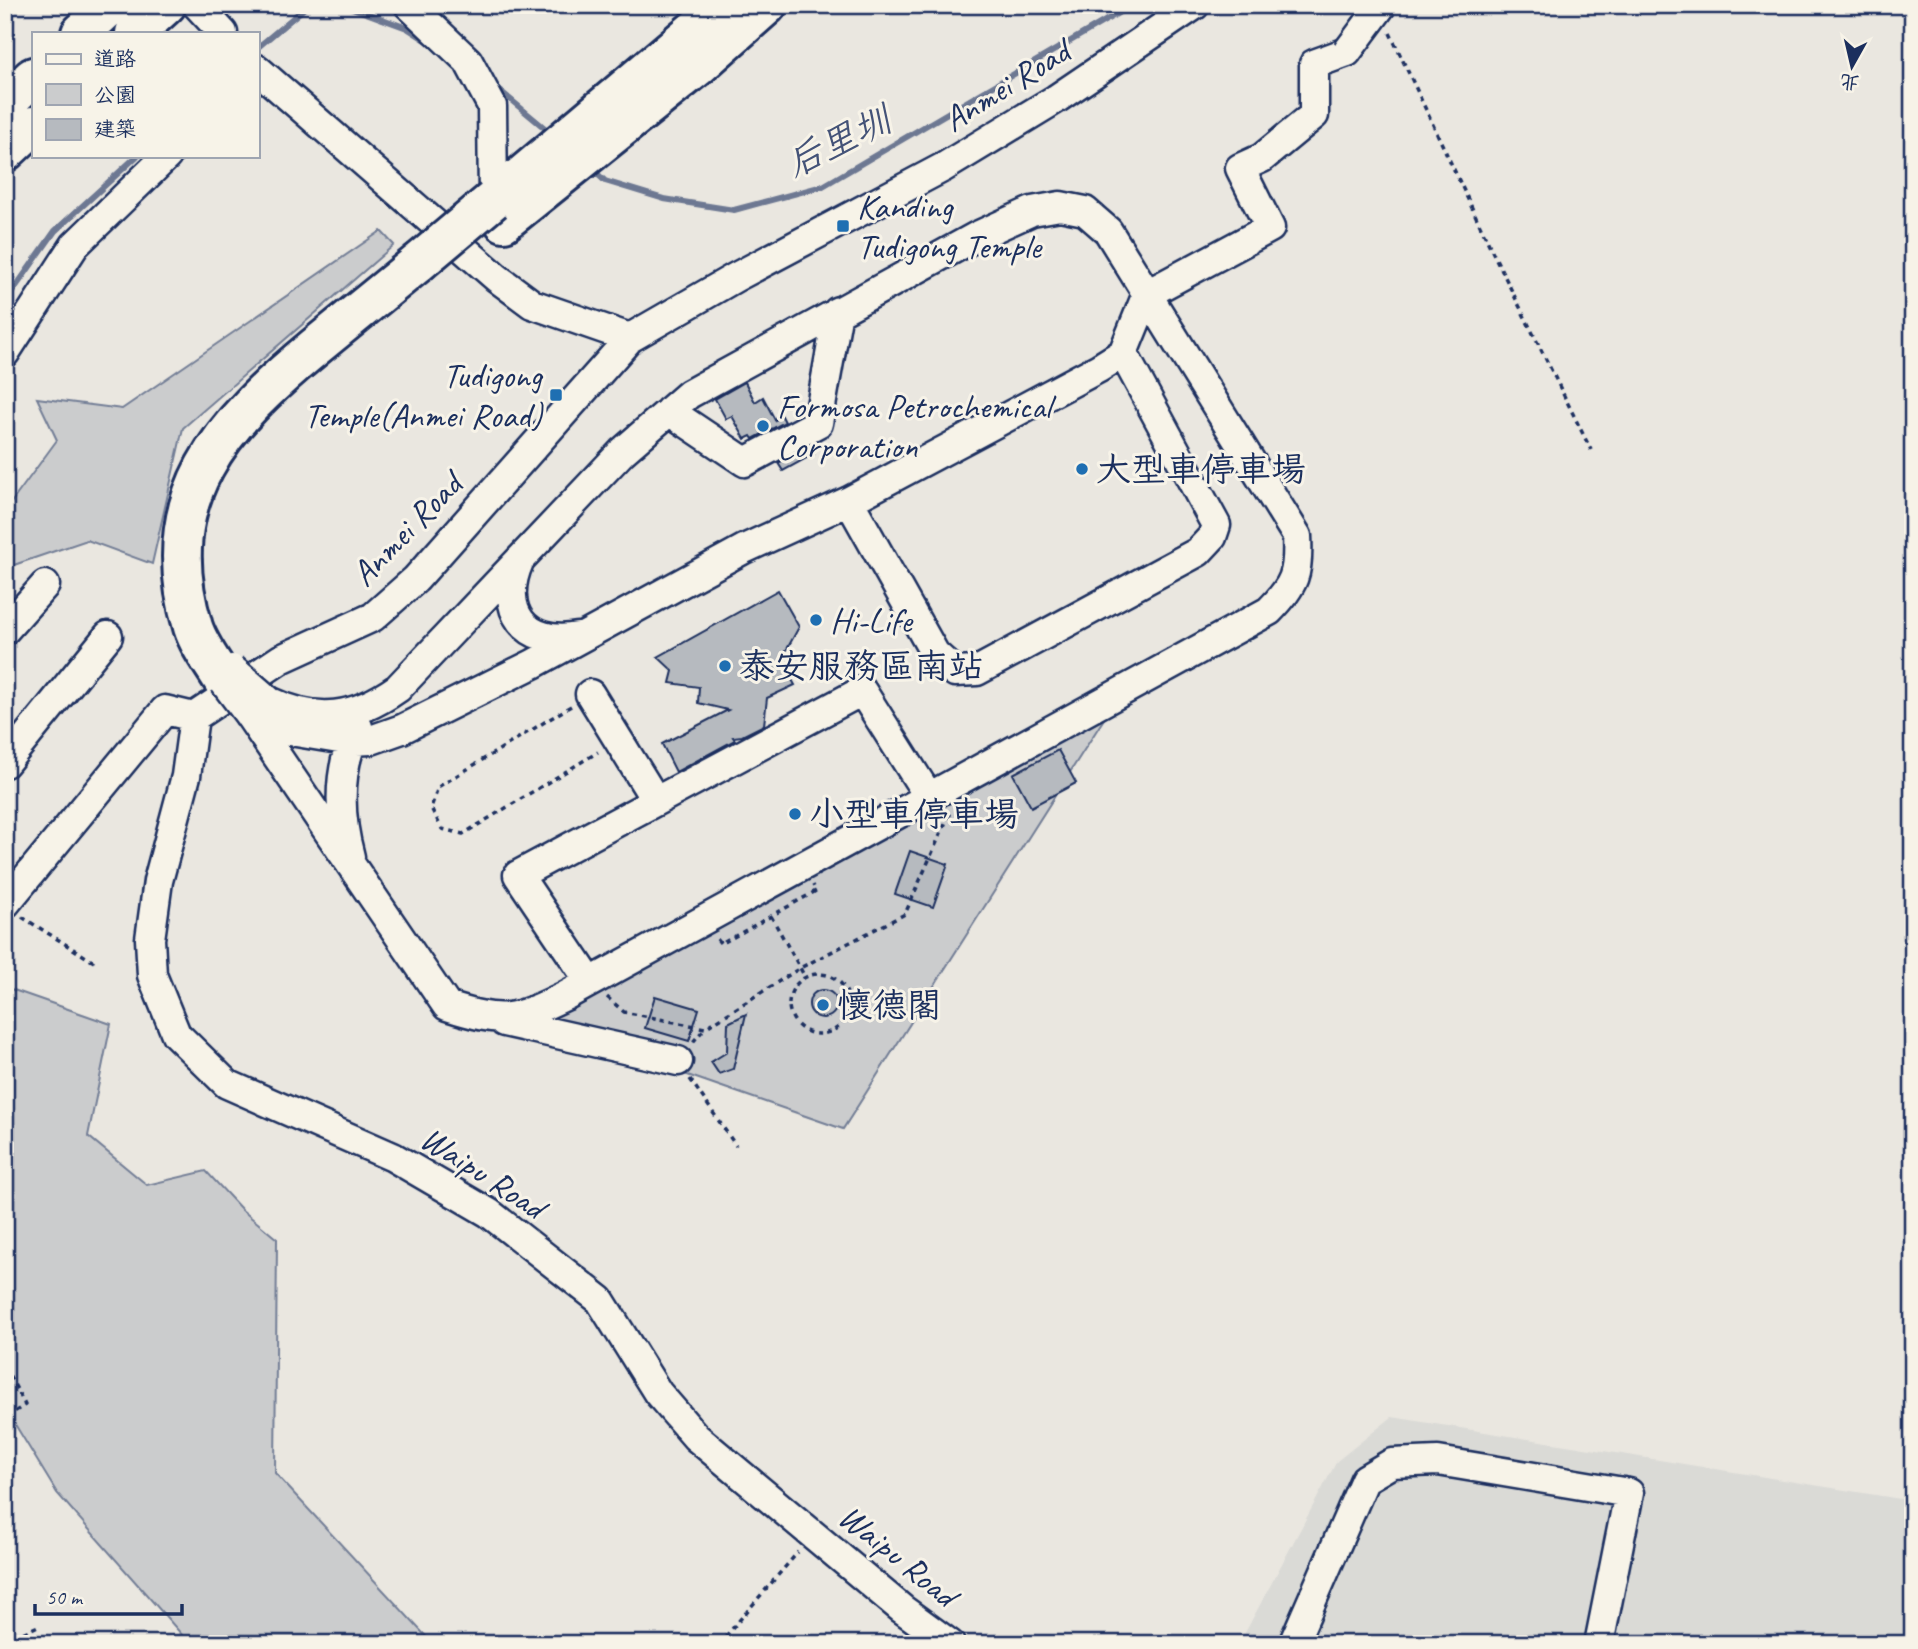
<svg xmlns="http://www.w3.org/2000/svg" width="1918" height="1649" font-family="Caveat,'LXGW WenKai TC',sans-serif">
<rect width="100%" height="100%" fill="#eae7e0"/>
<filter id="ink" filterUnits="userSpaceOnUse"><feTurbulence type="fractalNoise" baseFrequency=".0143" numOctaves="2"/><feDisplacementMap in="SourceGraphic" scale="14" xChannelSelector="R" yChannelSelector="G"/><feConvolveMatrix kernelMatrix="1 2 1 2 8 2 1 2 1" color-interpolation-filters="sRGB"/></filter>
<g filter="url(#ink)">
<path fill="#dadad6" d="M1392,1417l521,84v143h-674l98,-183z"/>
<path fill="#cbcccd" stroke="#737e96" stroke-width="2" d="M381,231l13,14 -211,183 -31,136 -65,-24 -82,28v-57l52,-71 -20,-42 85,11z
M1107,714l-264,415 -308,-107z
M5,987l106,37 -23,112 59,49 59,-14 36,39 35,29 -2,234 158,171h-243l-133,-151 -52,-85z"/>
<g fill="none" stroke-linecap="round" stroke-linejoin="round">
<path stroke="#6d7892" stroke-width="6" d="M344,5l63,23 25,16
M257,48l50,-42 8,-1
M493,85l59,49
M592,169l13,12 59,18 70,11 89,-24 309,-181
M5,302l50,-71 82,-75"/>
</g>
<path fill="#b6babf" stroke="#1b2f5e" stroke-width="2" d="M745,382l10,20 8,-5 12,23 7,-4 3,6 -32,17 -2,-3 -6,3 -13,-23 -6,3 -11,-20z
M809,446l5,8 -31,17 -5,-8z
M778,590l21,37 -18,33 14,25 -28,13 -3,27 -22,11 -9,1 2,3 -59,32 -14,-28 66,-34 -30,-7 1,-16 -29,-4 3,-12 -15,-14z
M1058,750l18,33 -45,24 -18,-33z
M910,851l38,13 -15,43 -38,-13z
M809 1004a14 14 0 1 1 28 0a14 14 0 1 1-28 0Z
M655,996l44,13 -10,32 -44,-13z
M746,1014l-13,55 -14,5 -8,-12 16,-10 1,-29z"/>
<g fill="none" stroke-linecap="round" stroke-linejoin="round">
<g stroke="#1b2f5e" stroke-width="33">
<path id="minor" d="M197,5l26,28
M409,5l59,56 24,45 1,94 6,11
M257,69l240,209 35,26 98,34
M5,353l70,-108 92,-89
M669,411l76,51 73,-39 20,-112
M849,501l86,153 20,18 22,-1 221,-119 14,-15 4,-12 -93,-172
M519,562c-21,48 6,85 59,75
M5,630l40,-45
M590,694l66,107
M255,706l29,24 67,11 20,-1 31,-11 131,-65 211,-115 105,-48 250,-133 24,-15 24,-59 123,-66 -30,-60 22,-10 52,-43v-51l33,-12
M249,715l198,291c56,18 66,15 118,-10l704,-385c26,-26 30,-38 28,-75l-189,-305 -23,-20 -25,-5 -28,5 -55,25 -288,158 -67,58 -224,236c-44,31 -80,36 -129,13
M194,717l-8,59 -28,105 -8,58 2,36 24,59 51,50 166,73 96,56 111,87 58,93 38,44 206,172 48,35
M194,717l87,-58 92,-42 43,-38 214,-241 106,-61 208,-110 112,-68 139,-94
M5,763l103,-127
M350,857c-12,-44 -13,-88 8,-130
M5,904l160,-194 29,7
M590,982l-72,-107 344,-184 67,106
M504,1022l174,39
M1293,1644l72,-165 27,-16 46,-2 191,32 -30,151"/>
</g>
<g stroke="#1b2f5e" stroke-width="44">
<path id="highway" d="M81,33l30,-28
M135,33l31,-28
M5,103l28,-26
M5,152l28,-26
M493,200l231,-195
M504,222l192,-154 71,-63
M224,682c-10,-17 -25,-36 -31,-55 -39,-130 29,-203 122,-280 34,-28 69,-56 103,-84"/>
</g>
<path stroke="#1b2f5e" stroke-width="3.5" stroke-dasharray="5 5" stroke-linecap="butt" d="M1390,33l104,222 97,195
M571,706l-133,81 -7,21 11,21 21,5 135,-82
M771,916l34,61
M22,917l72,45
M717,939l4,5 95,-53 -3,-6
M789 1004a30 30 0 1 1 60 0a30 30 0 1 1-60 0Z
M607,997l17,15 81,16 95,-60 105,-54 44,-99 -4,-3
M693,1042l12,-14
M690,1079l46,67
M5,1367l20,38 -20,13
M5,1641l33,-15
M719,1644l79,-92"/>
<use href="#minor" stroke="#f7f3e8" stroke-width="28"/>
<use href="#highway" stroke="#f7f3e8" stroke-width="38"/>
<g stroke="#1b2f5e" stroke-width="33" stroke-linecap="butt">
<path id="minor-bridge" d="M1347,52l35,-47
M232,669l37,32
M224,682l25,33"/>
</g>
<g stroke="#1b2f5e" stroke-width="44" stroke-linecap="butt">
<path id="highway-bridge" d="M418,263l75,-63"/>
</g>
<use href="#minor-bridge" stroke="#f7f3e8" stroke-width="28"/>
<use href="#highway-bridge" stroke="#f7f3e8" stroke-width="38"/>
</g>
</g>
<g fill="#1f6fb2" stroke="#f7f3e8" stroke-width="2.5">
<rect x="836" y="219" width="14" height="14" rx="3.5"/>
<rect x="549" y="388" width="14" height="14" rx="3.5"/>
<circle cx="763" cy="426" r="7"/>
<circle cx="1082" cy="469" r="7"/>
<circle cx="816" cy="620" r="7"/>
<circle cx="725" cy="666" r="7"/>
<circle cx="795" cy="814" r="7"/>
<circle cx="823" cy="1005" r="7"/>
</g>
<g text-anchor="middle" stroke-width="6" stroke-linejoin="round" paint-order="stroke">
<g font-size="35" fill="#1b2f5e" stroke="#f7f3e8">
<text transform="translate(1006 85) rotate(-32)" y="12">Anmei Road</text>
<text transform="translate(406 529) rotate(-46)" y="12">Anmei Road</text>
<text transform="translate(483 1172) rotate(33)" y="12">Waipu Road</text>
<text transform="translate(898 1555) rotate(39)" y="12">Waipu Road</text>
</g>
<g font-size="35" fill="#1b2f5e" stroke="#f7f3e8" text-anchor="start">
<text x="857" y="218">Kanding<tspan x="857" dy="40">Tudigong Temple</tspan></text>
<text x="542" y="387" text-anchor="end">Tudigong<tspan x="542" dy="40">Temple(Anmei Road)</tspan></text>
<text x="777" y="418">Formosa Petrochemical<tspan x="777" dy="40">Corporation</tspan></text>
<text x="1096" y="481">大型車停車場</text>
<text x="830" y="632">Hi-Life</text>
<text x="739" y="678">泰安服務區南站</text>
<text x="809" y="826">小型車停車場</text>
<text x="837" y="1017">懷德閣</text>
</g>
<g font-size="37" font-style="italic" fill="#445378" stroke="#f7f3e8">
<text transform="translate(838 141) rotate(-26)" y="13">后里圳</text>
</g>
</g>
<rect width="1918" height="1649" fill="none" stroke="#f7f3e8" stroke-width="28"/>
<rect x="14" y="14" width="1890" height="1621" fill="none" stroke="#1b2f5e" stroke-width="2.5" filter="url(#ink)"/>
<rect x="32" y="32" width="228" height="126" fill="#f7f3e8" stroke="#9fa5b1" stroke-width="2"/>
<rect x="46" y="54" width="35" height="10" fill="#f7f3e8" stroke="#9fa5b1" stroke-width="2"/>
<text x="94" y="66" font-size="21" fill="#1b2f5e">道路</text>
<rect x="46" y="84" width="35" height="21" fill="#cbcccd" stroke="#9fa5b1" stroke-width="2"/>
<text x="94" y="102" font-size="21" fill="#1b2f5e">公園</text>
<rect x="46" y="119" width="35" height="21" fill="#b6babf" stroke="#9fa5b1" stroke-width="2"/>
<text x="94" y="136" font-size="21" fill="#1b2f5e">建築</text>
<g transform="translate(1852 66) rotate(188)" stroke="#f7f3e8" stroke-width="5" paint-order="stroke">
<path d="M0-5L12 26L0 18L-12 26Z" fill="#1b2f5e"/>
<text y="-10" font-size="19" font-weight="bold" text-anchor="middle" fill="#1b2f5e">北</text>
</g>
<path d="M35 1604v10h147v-10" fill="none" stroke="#1b2f5e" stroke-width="3.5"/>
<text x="46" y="1604" font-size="21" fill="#1b2f5e" stroke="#f7f3e8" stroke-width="5" paint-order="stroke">50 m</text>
</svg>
